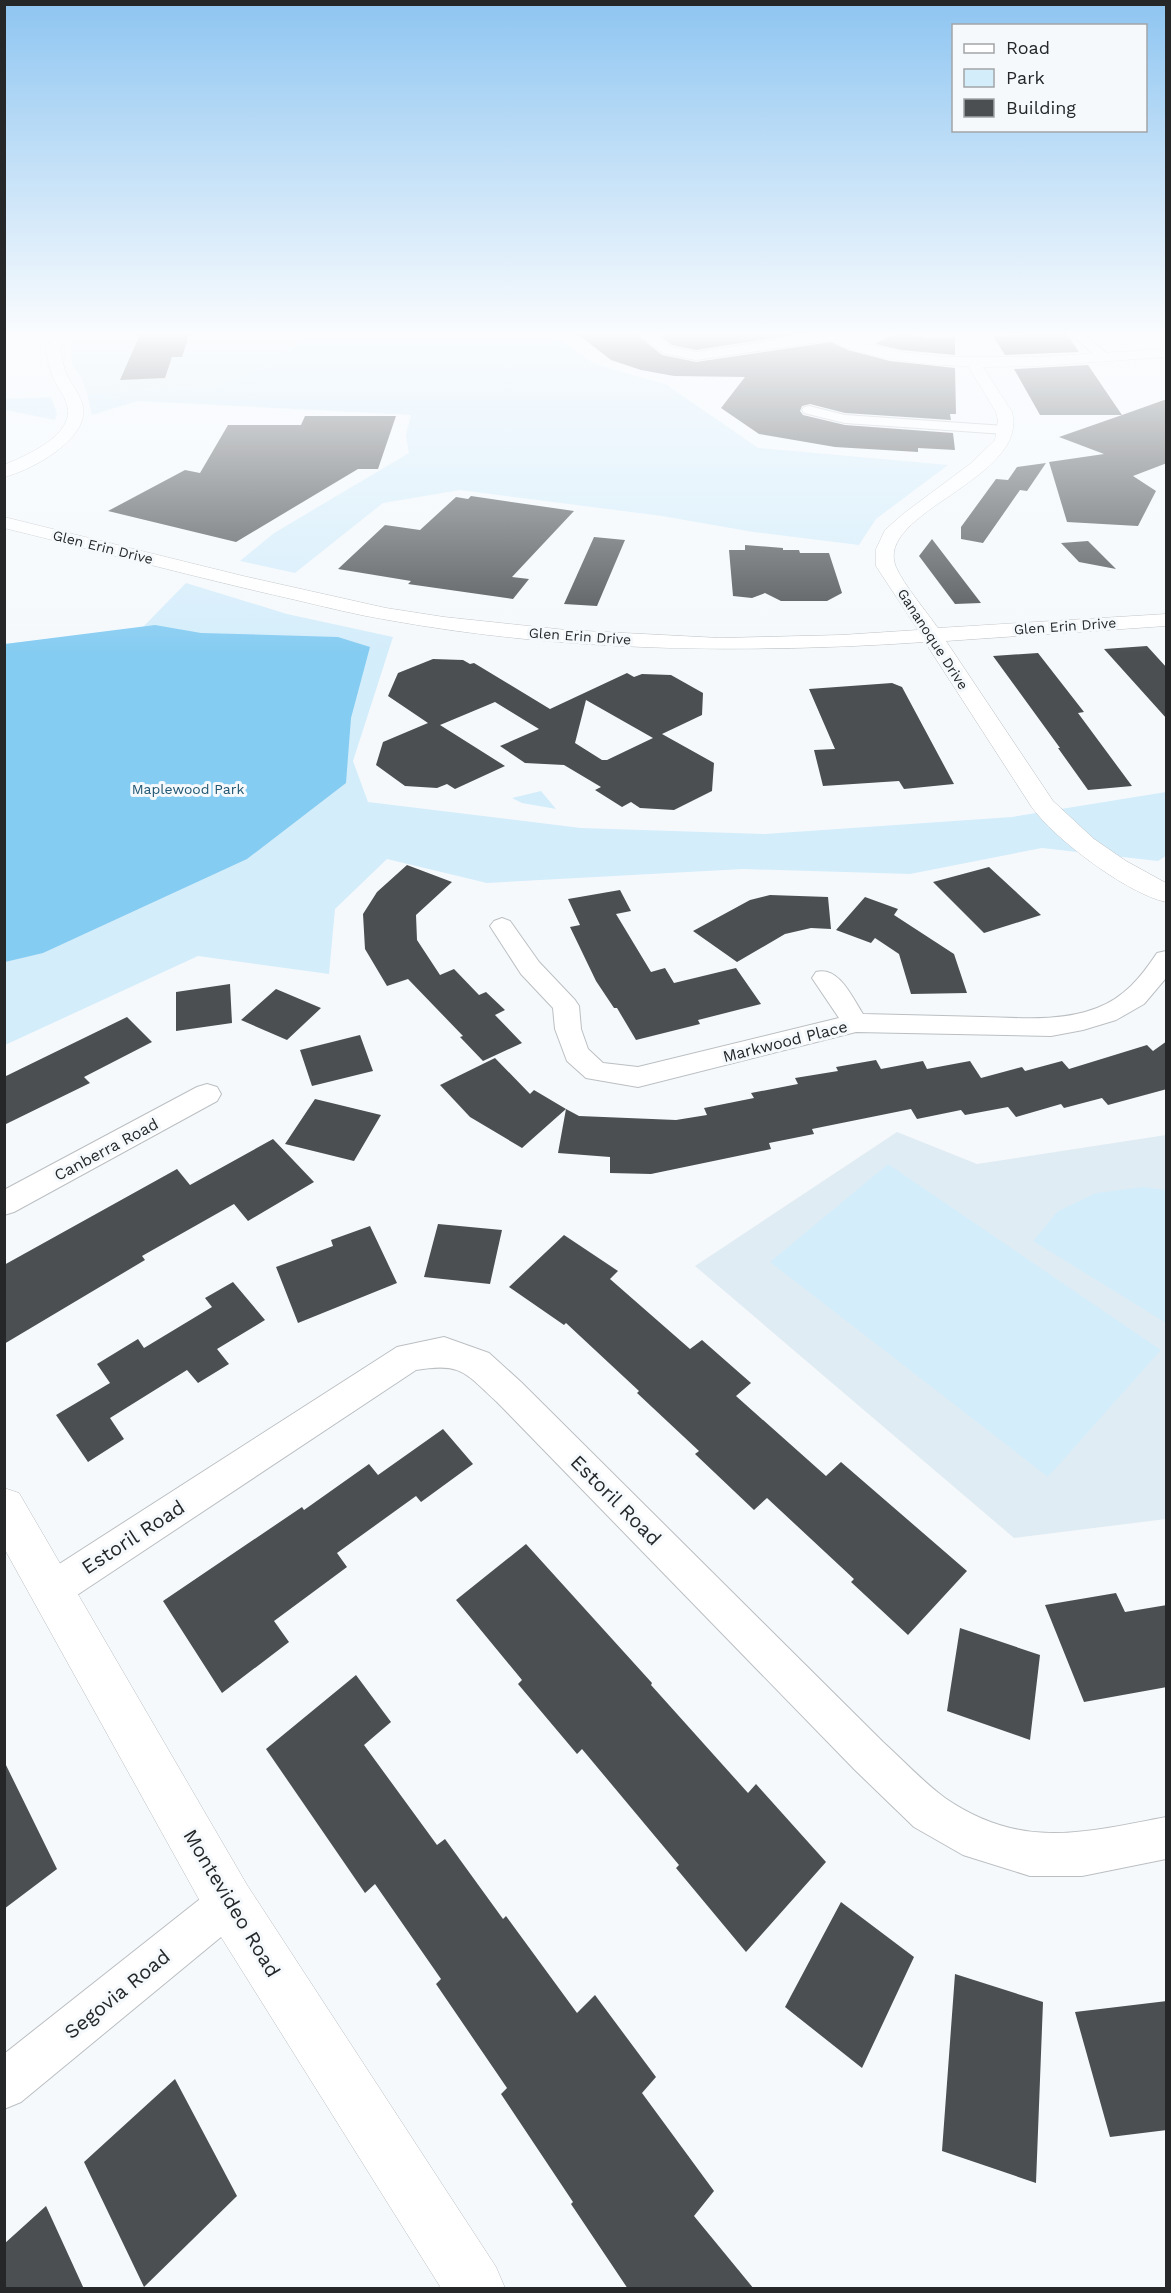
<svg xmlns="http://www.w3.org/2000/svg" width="1171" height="2293" font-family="'Work Sans',sans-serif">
<rect width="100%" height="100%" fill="#f5f9fc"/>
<path fill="#e0ecf3" d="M83,332h182l42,5 -34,27 -63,25 -26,-2 -97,7 -5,-15 -10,-15 -1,-20z
M897,1132l80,32 189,-29v384l-152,19 -319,-272z"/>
<path fill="#d4edfb" d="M358,332h78l116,5 7,2 36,25 72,21 91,63 190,17 -72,54 -17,26 -106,-13 -91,-16 -202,-26 -77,13 -88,70 -55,-12 34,-28 135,-80 -3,-18 5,-20 -273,-14 -46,14 -5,-21 97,-7 26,2 63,-25 34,-27z
M51,397l6,16 -2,7 -50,-10v-11z
M186,583l101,31 106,23 -40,124 15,41 213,26 184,6 247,-17 154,-25v64l-8,5 -116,-13 -132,26 -167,-5 -256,14 -100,-24 -52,50 -6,65 -131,-18 -193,89 -1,-401 137,-15z
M541,791l15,18 -34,-6 -10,-5z
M888,1164l273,186 -113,127 -278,-215z
M1143,1187l23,3v133l-133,-82 25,-30 38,-18z"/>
<path fill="#85ccf2" d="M155,625l46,8 137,4 32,10 -19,71 -5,65 -99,76 -204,94 -38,9v-318z"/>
<path fill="#4b4f51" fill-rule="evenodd" d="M141,332h49l-8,25h-10l-7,21 -45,2z
M575,332h58l29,23 34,7 135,-20 17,8 42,11 65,7 1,46h-6l1,6 -106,-7 -35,-9 -8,2 -2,5 3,4 42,10 108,8 2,17 -37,-2v4l-83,-5 -76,-13 -38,-26 24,-31 -71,-1 -33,-6 -30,-10z
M655,332h157l-116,18 -24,-5z
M899,332l29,6 27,-1v18l-54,-5 -26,-6z
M1066,333l13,19 -74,3 -12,-19z
M1088,365l34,50 45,-16v64l-34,13 23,15 -18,35 -71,-4 -18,-60 55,-8 -45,-17 63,-22h-82l-26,-46z
M305,416h91l-18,53h-20l-122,73 -128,-31 77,-41 15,3 28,-48h73z
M1046,463l-19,28 -7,-1 -37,53 -22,-4v-12l35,-48 12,1 9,-13z
M471,496l103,15 -62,66 17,2 -16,20 -105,-15 3,-3 -73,-12 47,-44 35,5 36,-33 12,2z
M594,537l31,3 -28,66 -33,-2z
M932,539l49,64 -26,1 -36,-48z
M1088,541l28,28 -37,-7 -18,-19z
M745,545l38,3v2h16l1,3h29l13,40 -15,8h-46l-16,-8 -13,5 -19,-2 -4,-46h16z
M1147,646l20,22v51l-63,-70z
M1038,653l46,59 -6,1 54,73 -44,4 -30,-42h2l-67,-92z
M433,659l30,1 7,4 4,-1 76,46 77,-36 7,4 8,-3 29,1 32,18 -1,22 -40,19 52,29 -2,28 -38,19 -34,-2 -9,-6 -9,5 -27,-17 6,-3 -37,-22 -39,-2 -25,-17 39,-17 -44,-27 -55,23 65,41 -50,23 -8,-5 -10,4 -32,-2 -29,-21 7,-23 45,-19 -40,-27 10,-23zM586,700l67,38 -46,22h-5l-27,-17z
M892,683l10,4 52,97 -50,5 -5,-8 -76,5 -9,-36 21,-1 -26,-60z
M407,865l45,17 -36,33 1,25 23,35 14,-6 25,26 7,-3 19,18 -10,5 27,28 -39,18 -23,-24 3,-1 -55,-57 -21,7 -22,-37 -2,-35 14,-22z
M989,867l52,48 -57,18 -51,-51z
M620,890l11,21 -15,3 35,58 14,-4 9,15 62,-15 25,36 -63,16 2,4 -64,16 -19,-32h-3l-18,-27 -26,-54 10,-2 -12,-26z
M770,895l58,2 3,32 -20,-1 -26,6 -48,28 -44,-31 57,-31z
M865,897l33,12 -4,6 60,39 13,39 -56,1 -12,-40 -24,-16 -4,5 -35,-13z
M230,984l2,39 -56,8v-39z
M276,989l45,19 -34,32 -46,-20z
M127,1017l25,25 -68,35 6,6 -86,42v-48z
M360,1035l13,36 -61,15 -12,-36z
M1167,1041v48l-59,16 -6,-7 -38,10 -3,-4 -45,13 -8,-10 -43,8 -4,-5 -44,9 -6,-10 -99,20 2,5 -45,9 2,6 -120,25 -41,-1v-16l-52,-4 8,-44 13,7 97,4 31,-5 -3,-7 50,-10 -3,-5 47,-9 -3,-6 43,-7 -2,-4 40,-7 5,9 42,-8 4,8 43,-8 11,17 41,-11 3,4 37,-10 7,8 78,-24 6,6z
M495,1058l35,36 4,-4 32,19 -44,39 -52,-31 -30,-32z
M315,1099l66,16 -27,46 -69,-17z
M273,1139l41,43 -66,39 -14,-17 -92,52 3,4 -141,84v-79l173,-96 13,16z
M438,1224l64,6 -12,54 -66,-7z
M370,1226l27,57 -99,40 -22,-56 57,-21 -2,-6z
M564,1235l54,36 -8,8 80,70 12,-9 49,43 -15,13 90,80 15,-14 126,109 -59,64 -57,-53 3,-3 -87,-81 -13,12 -59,-56 4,-3 -62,-58 2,-2 -73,-68 -2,2 -55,-38z
M233,1282l32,38 -48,29 12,15 -31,19 -11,-13 -77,48 14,21 -36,23 -32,-47 54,-32 -13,-19 41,-25 6,9 68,-41 -7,-9z
M443,1429l30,35 -52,38 -5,-6 -79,57 10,14 -73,54 15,21 -67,51 -59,-92 139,-94 2,3 65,-46 9,11z
M526,1544l126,139 -1,2 97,108 8,-9 70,78 -80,90 -70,-84 3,-3 -97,-116 -5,5 -59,-70 4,-4 -66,-80z
M1116,1593l9,19 42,-7v82l-83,15 -39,-97z
M960,1628l80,27 -10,85 -83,-29z
M356,1675l35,47 -27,23 73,100 8,-6 58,80 3,-3 71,97 18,-18 61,82 -14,16 72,98 -20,25 60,73h-126l-57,-85 2,-2 -72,-108 6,-6 -71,-104 5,-5 -66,-95 -10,9 -99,-144z
M4,1761l53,108 -53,40z
M841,1902l73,55 -52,111 -77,-61z
M955,1974l88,28 -7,181 -94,-32z
M1167,2001v129l-57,7 -35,-125z
M175,2079l62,117 -93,91 -60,-125z
M46,2206l38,83h-80v-45z"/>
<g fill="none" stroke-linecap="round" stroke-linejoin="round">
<g stroke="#bbbfc2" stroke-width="2">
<path id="street" d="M635,332h15l21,15 25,5 135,-20 7,4 -6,4 -136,20 -33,-7z
M1068,332h14l28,24 -2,3h-8z
M809,406l36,9 160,11 7,4 -7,4 -160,-11 -41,-10 -2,-3 2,-3z
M502,918l8,3 29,41 36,38 4,6 2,23 7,20 15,14 35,4 201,-49 -27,-40 4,-6c23,-6 36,25 47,42 40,1 80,2 120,3 38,1 78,5 114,-9 28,-11 44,-31 60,-55l9,-2v27l-22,26 -28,16 -33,10 -32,6 -195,-4 -218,55 -52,-9 -19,-17 -12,-32 -2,-21 -32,-34 -31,-48 4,-5z
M207,1084l10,3 4,7 -4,7 -203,111 -10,3v-25l193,-103z
M444,1337l45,16 32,29 362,360c20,18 40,40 62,56 76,52 137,35 221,19v42l-84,17h-52l-67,-21 -49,-28 -59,-57 -358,-368c-32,-29 -35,-40 -81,-32l-351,233 -13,5 -13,-5 -6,-13 6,-13 358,-230z
M229,1881l15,7 7,15 -7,15 -223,184 -17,7v-55l210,-166z"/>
</g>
<g stroke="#bbbfc2" stroke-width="1">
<path id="secondary" d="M58,332h15l-13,16c2,9 3,19 7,27 5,11 15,21 16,33 5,32 -53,63 -79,69v-12c21,-9 72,-30 63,-60 -3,-11 -11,-19 -15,-30 -3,-8 -4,-18 -6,-27z
M820,332h20l25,12 36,8 44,5h94l127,-8v8l-127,9 -56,1 29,45c18,67 -139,100 -116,155 8,18 30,44 42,61l228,-14v12l-220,15 107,160 41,38 32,22 40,22v19c-38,-8 -112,-63 -135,-96l-106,-164c-179,12 -360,10 -537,-22 -31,-5 -62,-13 -92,-20 -98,-22 -194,-48 -292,-72v-11l239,59 143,32 58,9 122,13 154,8 121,-3 77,-5 -42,-64v-17l9,-19 18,-16 67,-50 25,-24 3,-20 -2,-8 -28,-46c-36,0 -122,-8 -148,-34z
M4,1488l15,5 228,392 249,382 9,21h-64l-230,-367 -207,-373z"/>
</g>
<use href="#street" fill="#fff" fill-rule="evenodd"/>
<use href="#secondary" fill="#fff" fill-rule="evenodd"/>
</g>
<linearGradient id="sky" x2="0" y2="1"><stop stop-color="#8ec5f1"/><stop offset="0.51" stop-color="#fafcfe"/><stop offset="1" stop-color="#fafcfe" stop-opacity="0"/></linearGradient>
<rect width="1171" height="654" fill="url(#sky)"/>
<g text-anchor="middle" stroke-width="6" stroke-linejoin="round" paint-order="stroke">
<g font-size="14" fill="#252728" stroke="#f5f9fc">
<text transform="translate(103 547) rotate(14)" y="5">Glen Erin Drive</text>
<text transform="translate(1065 626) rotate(-4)" y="5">Glen Erin Drive</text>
<text transform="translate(580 636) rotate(4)" y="5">Glen Erin Drive</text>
<text transform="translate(933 639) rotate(57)" y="5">Gananoque Drive</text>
</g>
<g font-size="14" fill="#215772" stroke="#f5f9fc">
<text x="188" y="794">Maplewood Park</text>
</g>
<g font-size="16" fill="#252728" stroke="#f5f9fc">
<text transform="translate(785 1041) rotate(-14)" y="6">Markwood Place</text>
<text transform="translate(106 1149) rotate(-28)" y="6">Canberra Road</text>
</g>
<g font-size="20" fill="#252728" stroke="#f5f9fc">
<text transform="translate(616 1500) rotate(45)" y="7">Estoril Road</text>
<text transform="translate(133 1537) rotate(-33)" y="7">Estoril Road</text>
<text transform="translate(232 1903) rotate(59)" y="7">Montevideo Road</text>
<text transform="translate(117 1994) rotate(-39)" y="7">Segovia Road</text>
</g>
</g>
<rect width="1171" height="2293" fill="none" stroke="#252728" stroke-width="12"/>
<rect x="952" y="24" width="195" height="108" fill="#f5f9fc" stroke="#a2a5a7" stroke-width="1.5"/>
<rect x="964" y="44" width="30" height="9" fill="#ffffff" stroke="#a2a5a7" stroke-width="1.5"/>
<text x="1006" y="54" font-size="18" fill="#252728">Road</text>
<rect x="964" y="69" width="30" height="18" fill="#d4edfb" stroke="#a2a5a7" stroke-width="1.5"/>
<text x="1006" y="84" font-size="18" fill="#252728">Park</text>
<rect x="964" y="99" width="30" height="18" fill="#4b4f51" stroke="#a2a5a7" stroke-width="1.5"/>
<text x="1006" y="114" font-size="18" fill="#252728">Building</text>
</svg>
